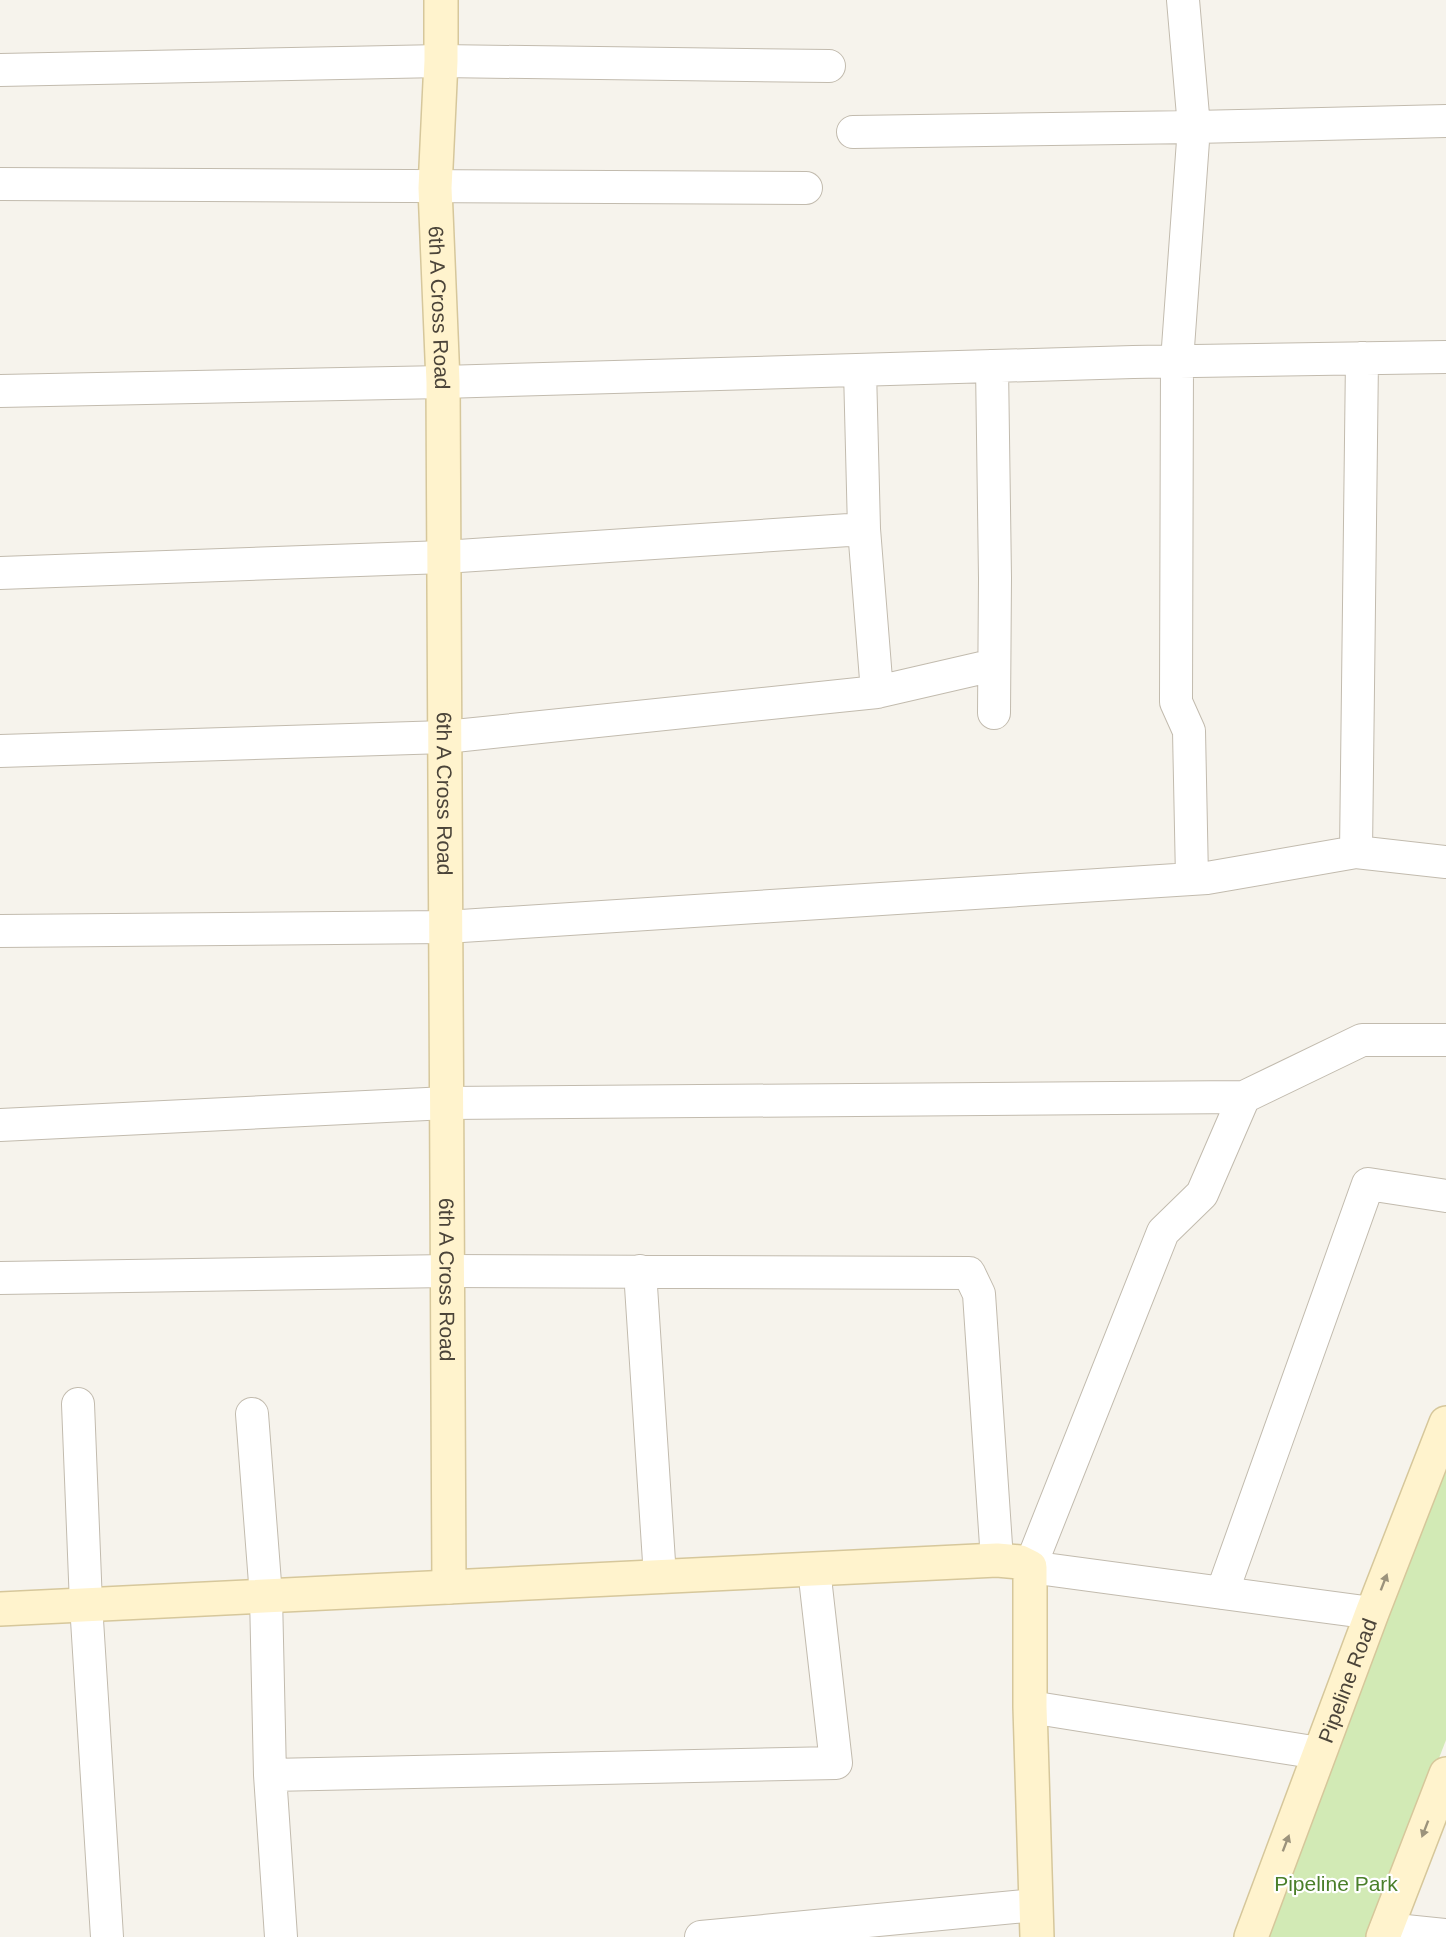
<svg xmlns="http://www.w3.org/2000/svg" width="1446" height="1937" viewBox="0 0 1446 1937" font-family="Helvetica,sans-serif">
  <rect width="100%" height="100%" fill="#f6f3ec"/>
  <path fill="#d2eab5" d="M1446,1457v283l-76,197h-110z"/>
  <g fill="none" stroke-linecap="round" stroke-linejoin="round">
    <g stroke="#c2bbae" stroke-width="34">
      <path id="street" d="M1183,0l11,127 -17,234 -1,341 13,29 3,147
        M0,70l441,-9 388,5
        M853,132l341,-5 252,-6
        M0,184l806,4
        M992,366l3,212 -1,135
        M860,370l4,159 13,163
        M0,391l443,-9 690,-20 313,-5
        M0,573l444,-16 420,-28
        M0,751l445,-14 432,-45 117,-27
        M1356,852l6,-494
        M0,931l446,-4 761,-49 149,-26 90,10
        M1244,1097l-42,97 -39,38 -133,335 342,46
        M0,1125l447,-22 797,-6 118,-57h84
        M640,1271l20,306
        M0,1278l448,-7 521,2 10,21 18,266
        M78,1404l8,200 21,333
        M252,1414l14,182 4,179 11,162
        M1222,1593l146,-409 78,12
        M1030,1707l289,46
        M270,1775l566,-12 -22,-194
        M1386,1929l60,6
        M701,1937l334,-32"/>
    </g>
    <g stroke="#d6c79b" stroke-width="36">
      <g id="secondary">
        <path id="s1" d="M441,0v61l-6,127 8,194 6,1205"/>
        <path d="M0,1609l997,-49 23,2 10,5v140l7,230"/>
        <path id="s2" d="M1251,1937l121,-324 74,-190"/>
        <path d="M1383,1937l63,-163"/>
      </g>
    </g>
    <use href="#street" stroke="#fff" stroke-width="32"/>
    <use href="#secondary" stroke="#fff3cd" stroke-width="33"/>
  </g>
  <defs><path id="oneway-solid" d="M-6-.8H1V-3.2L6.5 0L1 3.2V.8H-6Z" transform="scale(1.5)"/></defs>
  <g fill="#9c937c">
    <use href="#oneway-solid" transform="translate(1384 1582) rotate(-69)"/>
    <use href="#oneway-solid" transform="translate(1425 1829) rotate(111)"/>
    <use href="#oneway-solid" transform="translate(1286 1843) rotate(-69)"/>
  </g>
  <g text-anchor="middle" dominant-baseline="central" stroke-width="4.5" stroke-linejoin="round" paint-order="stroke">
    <g font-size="21" fill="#4b4439" stroke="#fff">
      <text stroke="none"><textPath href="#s1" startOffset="308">6th A Cross Road</textPath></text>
      <text stroke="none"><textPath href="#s1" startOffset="794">6th A Cross Road</textPath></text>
      <text stroke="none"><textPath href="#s1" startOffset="1280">6th A Cross Road</textPath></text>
      <text stroke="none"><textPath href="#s2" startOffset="274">Pipeline Road</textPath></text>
    </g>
    <g font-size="21" fill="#4a7f2a" stroke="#fff">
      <text x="1336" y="1883">Pipeline Park</text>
    </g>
  </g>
</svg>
